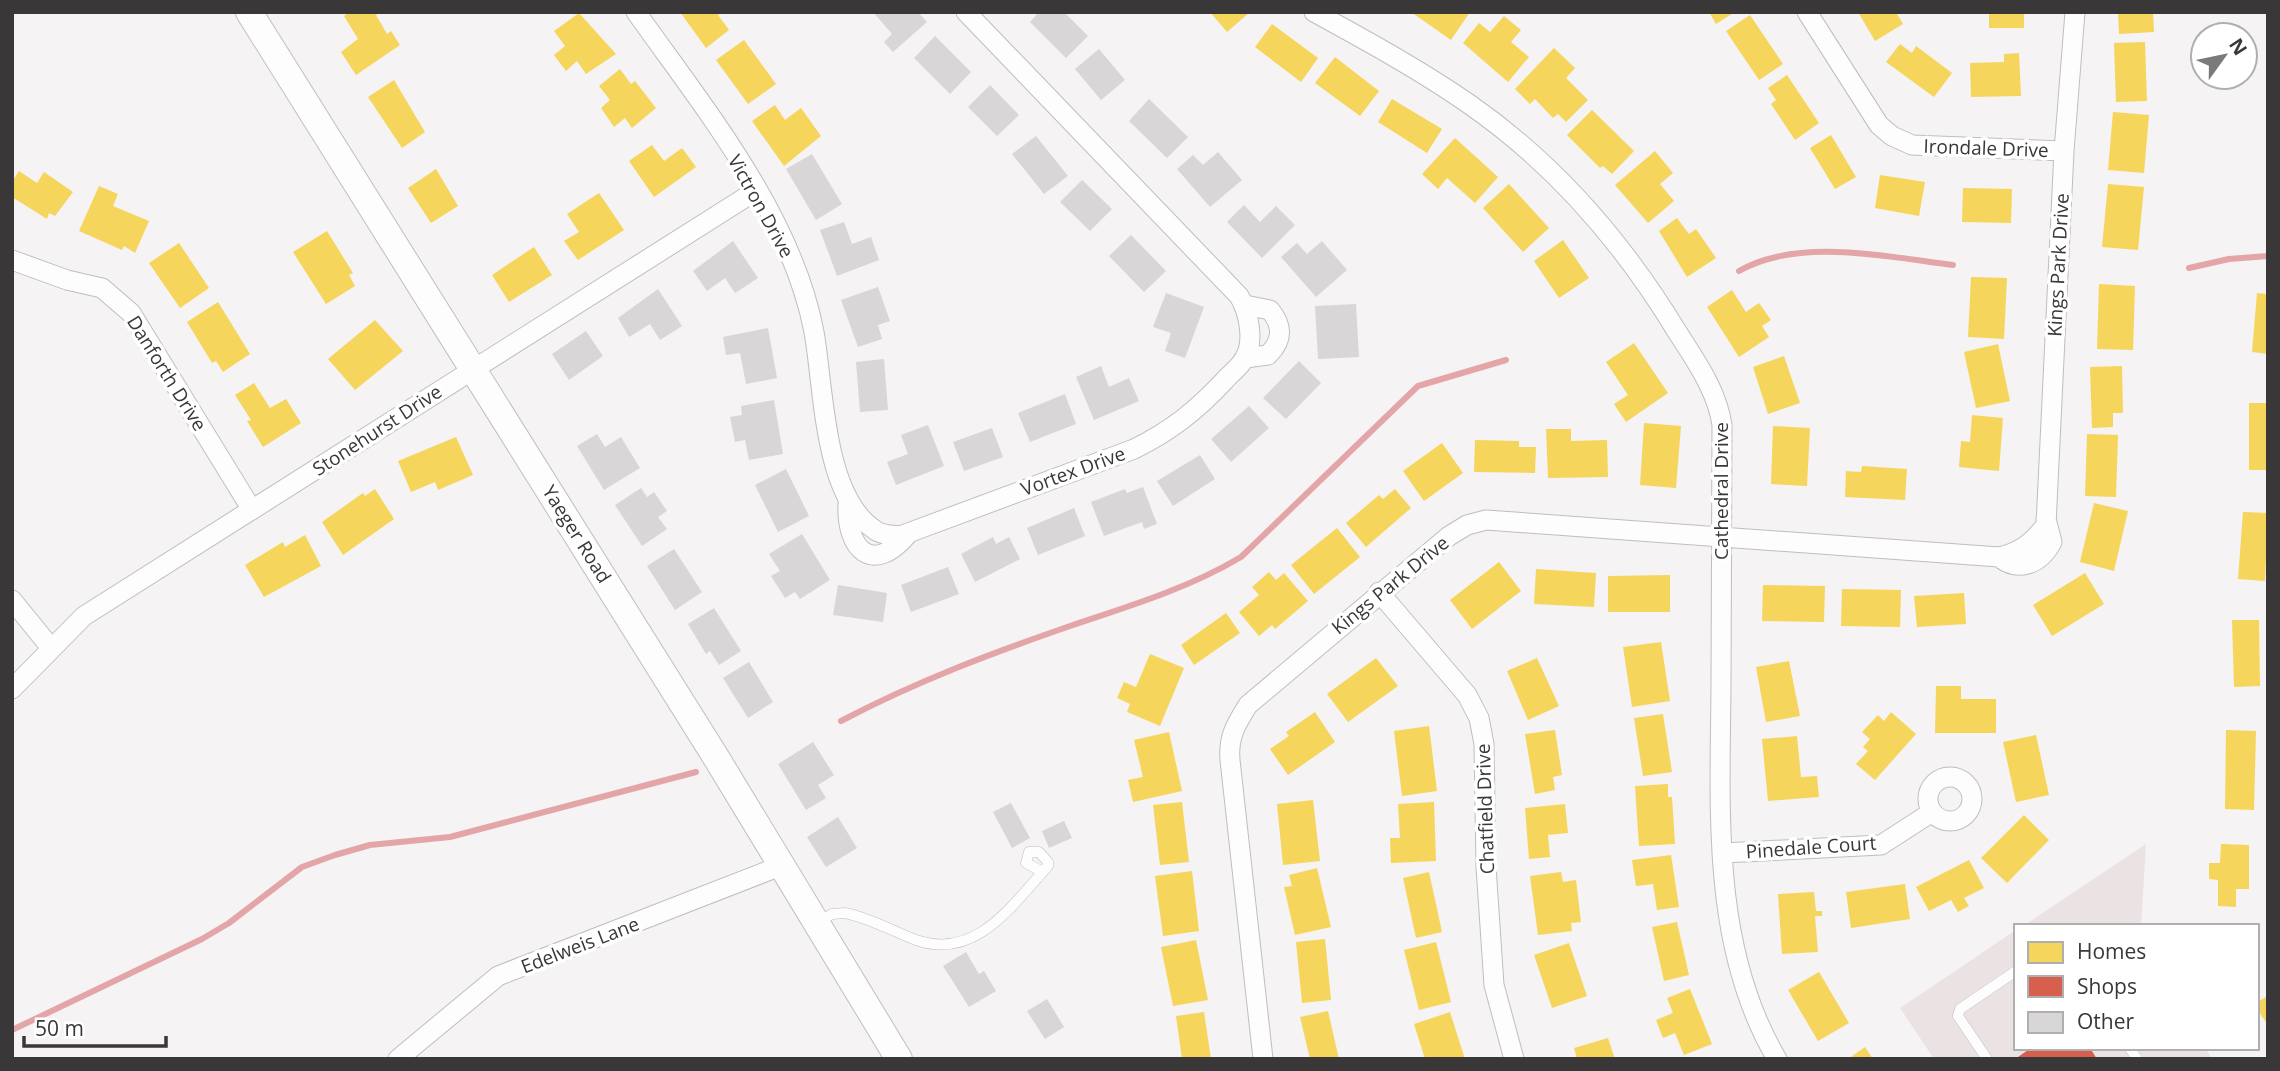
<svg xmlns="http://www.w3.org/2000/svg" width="2280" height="1071" viewBox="0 0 2280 1071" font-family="'Open Sans',sans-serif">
  <rect width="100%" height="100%" fill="#f5f3f3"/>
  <path fill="#ebe3e3" d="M2146,844l-5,82h-118z
    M2016,930v118h189l7,11h-278l-34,-51z"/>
  <path fill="#f6d55c" d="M349,12h31l-4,3 11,19 4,-3 9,14 -44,30 -15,-23 17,-13 -14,-23z
    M680,12h42l-4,3 11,15 -23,18z
    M1210,12h40l-23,20z
    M1411,12h59l-19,28z
    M1709,12h26l-19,12z
    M1858,12h38l7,12 -28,17z
    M1989,12h35v16h-35z
    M2118,12h35l1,20 -35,2z
    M579,13l37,41 -30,20 -9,-13 -11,10 -12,-16 11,-9 -11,-15z
    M1750,15l33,49 -24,16 -33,-49z
    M1504,16l17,14 -10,12 18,15 -21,25 -45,-39 16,-20 11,9z
    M1272,24l46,34 -17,24 -46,-35z
    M744,40l32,44 -28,20 -32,-44z
    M2145,42l2,59 -31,1 -2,-59z
    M1900,44l12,9 4,-7 36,27 -18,24 -48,-35z
    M1554,48l21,20 -9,10 22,22 -22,22 -8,-8 -5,4 -18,-19 -5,5 -15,-15z
    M2019,53l2,43 -50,1 -1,-34 34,-1v-8z
    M1335,57l44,34 -19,25 -45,-33z
    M620,69l11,15 4,-3 21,27 -24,20 -7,-10 -11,9 -13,-19 9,-8 -11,-14z
    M1787,75l32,48 -24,17 -24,-36 5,-4 -8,-12z
    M394,80l31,52 -23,16 -34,-51z
    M1392,99l50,30 -15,24 -49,-31z
    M775,105l10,15 16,-12 20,28 -37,30 -32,-45z
    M1592,110l42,41 -22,23 -9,-8 -3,2 -33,-33z
    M2113,112l36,3 -5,58 -36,-3z
    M1831,135l25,42 -21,12 -25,-41z
    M1455,138l43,39 -23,26 -28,-25 -9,11 -16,-15z
    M652,145l12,16 18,-13 14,19 -42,30 -25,-36z
    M1655,151l18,22 -13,11 14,17 -26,22 -33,-38z
    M436,169l22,37 -27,17 -23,-35z
    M19,171l18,12 7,-11 29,20 -18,24 -6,-3 -2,6 -35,-22v-15z
    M1880,175l45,7 -6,34 -44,-8z
    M1509,184l40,44 -26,24 -40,-44z
    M2108,184l36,3 -6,63 -36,-3z
    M99,186l19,8 -5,12 36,15 -14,32 -11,-7 -2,4 -43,-19z
    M1963,188l49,1 -1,34 -49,-1z
    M599,193l25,37 -46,30 -14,-19 15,-9 -12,-18z
    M1677,218l12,16 7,-5 20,29 -29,19 -28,-46z
    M327,231l26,42 -4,2 6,11 -29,18 -33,-52z
    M1563,240l26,38 -30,20 -25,-37z
    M179,243l30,45 -29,20 -31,-45z
    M534,247l18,28 -43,27 -17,-27z
    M1971,277l36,1 -3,61 -36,-2z
    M2099,284l36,2 -2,64 -36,-1z
    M1732,290l14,22 13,-9 12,17 -9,6 7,11 -30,20 -32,-50z
    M2257,293l11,1v60l-16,-2z
    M218,302l32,52 -27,18 -7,-11 -4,2 -25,-41z
    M375,320l28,31 -48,39 -27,-31z
    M1634,343l34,50 -42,29 -12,-18 14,-9 -22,-33z
    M1998,344l12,57 -34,7 -12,-56z
    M1784,356l16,47 -32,11 -15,-47z
    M2122,366l1,47h-10v14l-21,1 -2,-61z
    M254,383l16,25 16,-9 15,24 -38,24 -16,-26 4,-1 -16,-25z
    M2249,403h19v67h-19z
    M1972,415l31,3 -4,53 -40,-4 2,-26 9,1z
    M1644,423l37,3 -5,62 -36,-3z
    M1773,426l37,2 -3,58 -36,-2z
    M1546,429h25v12l36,-1 1,37 -60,1z
    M2087,434l31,1 -2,62 -31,-1z
    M456,437l17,38 -35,15 -3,-8 -24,10 -13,-31z
    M1475,440l44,1v6h17l-1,26 -61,-1z
    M1442,443l21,30 -39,28 -21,-30z
    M1862,466l45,3 -2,31 -60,-3 1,-26 15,1z
    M375,489l19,30 -51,36 -21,-33 41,-29 2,3z
    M1395,489l16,19 -45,39 -20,-24 33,-28 4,4z
    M2094,503l34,8 -14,60 -34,-9z
    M2243,512l25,1 -3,68 -27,-2z
    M1337,528l23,29 -46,37 -23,-29z
    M305,535l16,31 -57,31 -19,-32 38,-23 2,5z
    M1499,562l22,29 -49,38 -22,-29z
    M1536,569l60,4 -2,34 -60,-3z
    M1269,572l7,8 8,-7 24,28 -33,28 -3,-4 -13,11 -20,-24 20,-17 -7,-8z
    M2085,573l19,31 -52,32 -19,-31z
    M1670,575v37h-62v-36z
    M1763,585l62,1 -1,36 -62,-1z
    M1842,589l59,1 -1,37 -59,-1z
    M1964,593l2,31 -49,3 -3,-31z
    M1226,613l14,20 -46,32 -13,-20z
    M2232,620h27l1,66 -26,1z
    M1661,642l9,59 -38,6 -9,-60z
    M1150,654l34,14 -24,58 -33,-14 3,-8 -13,-6 7,-16 12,5z
    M1376,658l22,28 -50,36 -21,-28z
    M1537,658l22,48 -31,14 -21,-49z
    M1789,661l11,55 -34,6 -10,-55z
    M1936,686h25v13h35v34h-61z
    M1315,712l20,30 -47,33 -18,-26 19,-13 -3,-4z
    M1891,712l25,22 -41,46 -19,-16 12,-13 -5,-4 7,-8 -8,-7 16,-17 6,6z
    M1663,714l9,58 -29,4 -9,-58z
    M1429,726l8,65 -35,5 -8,-65z
    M1555,730l7,45 -9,2 2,13 -20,4 -10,-60z
    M2226,730l30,1 -2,79 -29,-1z
    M1169,732l13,59 -49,11 -5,-22 15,-3 -9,-37z
    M2036,735l13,60 -33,7 -13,-60z
    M1797,736l4,41 16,-1 2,21 -51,4 -6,-62z
    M1668,784v13h4l3,47 -36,2 -4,-60z
    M1313,800l7,61 -37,4 -6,-61z
    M1182,802l7,60 -29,3 -7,-60z
    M1434,802l2,59 -45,2 -1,-25h10l-2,-34z
    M1565,804l3,29 -20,2 2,22 -21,2 -4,-51z
    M2024,815l25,25 -42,43 -26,-25z
    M2221,844l28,1v44h-13v18l-18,-1v-26l-9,-1v-16h11z
    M1671,855l8,52 -22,3 -4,-26 -17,2 -4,-26z
    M1969,860l15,28 -20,10 5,8 -11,6 -7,-12 -22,11 -13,-24z
    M1317,868l14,59 -36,8 -11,-48 8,-1 -3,-11z
    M1192,871l7,60 -36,5 -8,-60z
    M1429,872l13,60 -26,6 -13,-60z
    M1561,872l2,10 13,-2 5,42 -10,1 1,8 -34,4 -8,-59z
    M1905,884l5,35 -59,9 -5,-36z
    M1814,892l2,19h6v5h-7l3,36 -36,2 -4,-60z
    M1677,922l12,53 -25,6 -12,-54z
    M1325,939l6,61 -29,3 -6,-61z
    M1196,940l12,60 -35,6 -12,-59z
    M1436,942l15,60 -32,8 -15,-60z
    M1569,943l18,53 -35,12 -18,-53z
    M1819,972l30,51 -31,18 -30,-51z
    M1690,989l22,55 -28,11 -9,-22 -12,5 -7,-18 17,-7 -6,-15z
    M2268,996v29l-11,-16v-7z
    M1328,1011l11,48h-29l-10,-42z
    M1204,1012l7,47h-29l-6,-43z
    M1450,1012l15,47h-40l-11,-35z
    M1608,1038l7,21h-38l-3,-11z
    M1865,1047l8,12h-25z"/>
  <path fill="#d6604d" d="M2031,1048h59l7,11h-82z"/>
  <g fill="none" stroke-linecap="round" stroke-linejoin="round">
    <path stroke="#e3a5a7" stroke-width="6" d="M2189,268l40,-9 39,-3
      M1739,271c59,-34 148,-14 214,-6
      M841,721c76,-40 151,-68 232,-96 57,-19 116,-37 168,-68l177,-171 88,-26
      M12,1030l190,-91 27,-16 73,-56 33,-12 35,-10 80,-8 246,-65"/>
  </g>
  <path fill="#d8d6d6" d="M873,12h45l9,10 -34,30 -9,-10 8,-8z
    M1039,12h25l24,24 -22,22 -36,-36z
    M935,36l36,36 -21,22 -36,-36z
    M1099,49l26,31 -24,20 -26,-31z
    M990,85l29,30 -22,21 -29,-29z
    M1149,99l39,38 -21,21 -38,-37z
    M1036,136l32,40 -24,18 -32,-40z
    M1218,152l24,28 -32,27 -33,-38 16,-14 10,10z
    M812,154l30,50 -26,16 -30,-51z
    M1082,180l30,29 -22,22 -30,-29z
    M1244,205l16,17 16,-16 19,19 -33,33 -35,-36z
    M844,222l8,22 19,-7 8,23 -42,16 -17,-46z
    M1131,235l35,36 -22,21 -35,-36z
    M733,241l25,37 -23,15 -10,-15 -18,13 -14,-20z
    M1322,241l25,29 -31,27 -35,-40 16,-14 10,11z
    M878,287l12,34 -12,4 4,14 -24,8 -17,-47z
    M658,289l24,37 -22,14 -10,-16 -21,13 -11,-19z
    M1166,293l38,14 -19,51 -20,-7 6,-18 -18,-6z
    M1356,304l3,53 -41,2 -3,-53z
    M768,328l9,50 -31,6 -6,-31 -14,2 -3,-18z
    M586,331l17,25 -34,24 -17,-26z
    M884,359l4,51 -28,2 -4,-50z
    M1299,361l22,22 -35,36 -23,-21z
    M1101,366l8,21 20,-9 10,23 -45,19 -18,-43z
    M1065,394l11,30 -46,18 -12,-29z
    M774,400l9,54 -34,6 -4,-20 -10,2 -5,-25 12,-2 -1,-9z
    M1249,406l20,22 -38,34 -20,-23z
    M928,425l16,41 -48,19 -9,-23 21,-8 -7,-19z
    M992,428l11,29 -39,14 -11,-29z
    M597,434l8,13 16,-10 19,31 -36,22 -27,-44z
    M1200,455l15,24 -42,27 -16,-25z
    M786,469l23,47 -31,16 -23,-47z
    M1143,487l14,37 -13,5 -2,-7 -38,14 -13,-34 34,-13 2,4z
    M641,488l6,9 7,-5 13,19 -9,6 9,12 -25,17 -27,-41z
    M1074,508l11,28 -47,19 -11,-27z
    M802,534l28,46 -30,19 -5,-7 -10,6 -14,-22 9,-5 -11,-17z
    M993,537l3,7 13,-7 11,22 -45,23 -14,-28z
    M674,549l28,43 -27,18 -28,-44z
    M948,567l11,27 -48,18 -10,-27z
    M838,585l49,8 -4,29 -50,-7z
    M714,608l27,43 -22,14 -9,-14 -4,3 -18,-30z
    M749,662l24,40 -25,16 -25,-40z
    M813,742l21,33 -16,10 8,13 -20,12 -28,-46z
    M1011,803l19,35 -18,10 -19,-36z
    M838,817l19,31 -31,19 -19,-30z
    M1064,821l8,17 -23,10 -7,-17z
    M966,952l13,22 5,-3 12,20 -27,16 -26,-41z
    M1047,999l17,28 -19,12 -18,-28z"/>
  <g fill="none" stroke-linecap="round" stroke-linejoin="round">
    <g stroke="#bfbebe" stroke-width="11">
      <path id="lane" d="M817,923l15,-9 13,-1c25,5 47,18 71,27 60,21 96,-35 132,-74v-4l-9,-10h-10l-3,11 17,9
        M2130,1048l7,11
        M1987,1059l-29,-43 2,-7 56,-38"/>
    </g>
    <g stroke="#bfbebe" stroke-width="21">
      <path id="street" d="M636,12c68,96 156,203 178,320 10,55 9,165 61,198 6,5 18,5 25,6l234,-87c37,-18 63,-39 91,-69 6,-7 15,-13 19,-21 11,-16 5,-47 -5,-63l-273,-284
        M1314,12c53,29 106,58 155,92 85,59 154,139 207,226 19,30 41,60 46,95 -1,87 -1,174 -1,261 -1,125 -10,262 56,373
        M1807,12l72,113 13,11 20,9 152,6
        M12,260l55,20 35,8 29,25 121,197
        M1245,305l25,5c13,16 13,30 -2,45l-23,3
        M848,504c-2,46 25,72 60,30
        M2000,558c20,15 41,5 52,-16l-6,-23
        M1379,592l88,103 12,23 5,26 2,123 8,118 20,74
        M12,600l39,48
        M12,689l72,-73 673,-426
        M1928 799a22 22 0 1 1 44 0a22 22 0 1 1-44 0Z
        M1723,853l158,-8 51,-33
        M398,1059l100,-83 285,-111
        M1263,1059l-33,-299c-2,-23 6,-36 18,-55l201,-169 18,-11 19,-5 513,37c22,-5 34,-15 47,-32l18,-374 11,-139"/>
    </g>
    <g stroke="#bfbebe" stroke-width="28">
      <path id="secondary" d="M249,12l468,747 182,300"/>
    </g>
    <use href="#lane" stroke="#fefdfd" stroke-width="10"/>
    <use href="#street" stroke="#fefdfd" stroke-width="19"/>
    <use href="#secondary" stroke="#fefdfd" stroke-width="26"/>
  </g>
  <g text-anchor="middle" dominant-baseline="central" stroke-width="7" stroke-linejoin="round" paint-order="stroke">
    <g font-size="19" fill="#393737" stroke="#fff">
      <text transform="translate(1986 148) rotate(2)">Irondale Drive</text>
      <text transform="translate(761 206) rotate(61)">Victron Drive</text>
      <text transform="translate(2058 265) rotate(-87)">Kings Park Drive</text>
      <text transform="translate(167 373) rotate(58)">Danforth Drive</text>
      <text transform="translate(377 430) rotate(-33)">Stonehurst Drive</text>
      <text transform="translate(1073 471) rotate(-20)">Vortex Drive</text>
      <text transform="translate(1721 491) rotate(-90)">Cathedral Drive</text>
      <text transform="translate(577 534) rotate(58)">Yaeger Road</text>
      <text transform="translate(1390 585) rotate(-39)">Kings Park Drive</text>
      <text transform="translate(1485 809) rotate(-92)">Chatfield Drive</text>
      <text transform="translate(1811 847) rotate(-4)">Pinedale Court</text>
      <text transform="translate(580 945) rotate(-21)">Edelweis Lane</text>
    </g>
  </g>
  <rect width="2280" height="1071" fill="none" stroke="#393737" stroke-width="28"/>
  <rect x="2014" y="924" width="245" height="126" fill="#ffffff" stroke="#b0afaf" stroke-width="2"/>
  <rect x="2028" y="942" width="35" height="21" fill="#f6d55c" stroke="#b0afaf" stroke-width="2"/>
  <text x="2077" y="959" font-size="21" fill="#393737">Homes</text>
  <rect x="2028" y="976" width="35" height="21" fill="#d6604d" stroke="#b0afaf" stroke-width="2"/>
  <text x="2077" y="994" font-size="21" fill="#393737">Shops</text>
  <rect x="2028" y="1012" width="35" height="21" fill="#d8d6d6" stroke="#b0afaf" stroke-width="2"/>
  <text x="2077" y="1029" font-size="21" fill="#393737">Other</text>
  <g transform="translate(2224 56) rotate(57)"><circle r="33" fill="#ffffff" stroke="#b0afaf" stroke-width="2"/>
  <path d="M0-5L12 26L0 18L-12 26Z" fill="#7b7979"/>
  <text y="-10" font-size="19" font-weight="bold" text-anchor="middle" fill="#393737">N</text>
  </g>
  <path d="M24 1036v10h142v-10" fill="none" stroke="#393737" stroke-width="3.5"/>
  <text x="35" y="1036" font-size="21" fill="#393737" stroke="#ffffff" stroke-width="5" paint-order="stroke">50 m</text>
</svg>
